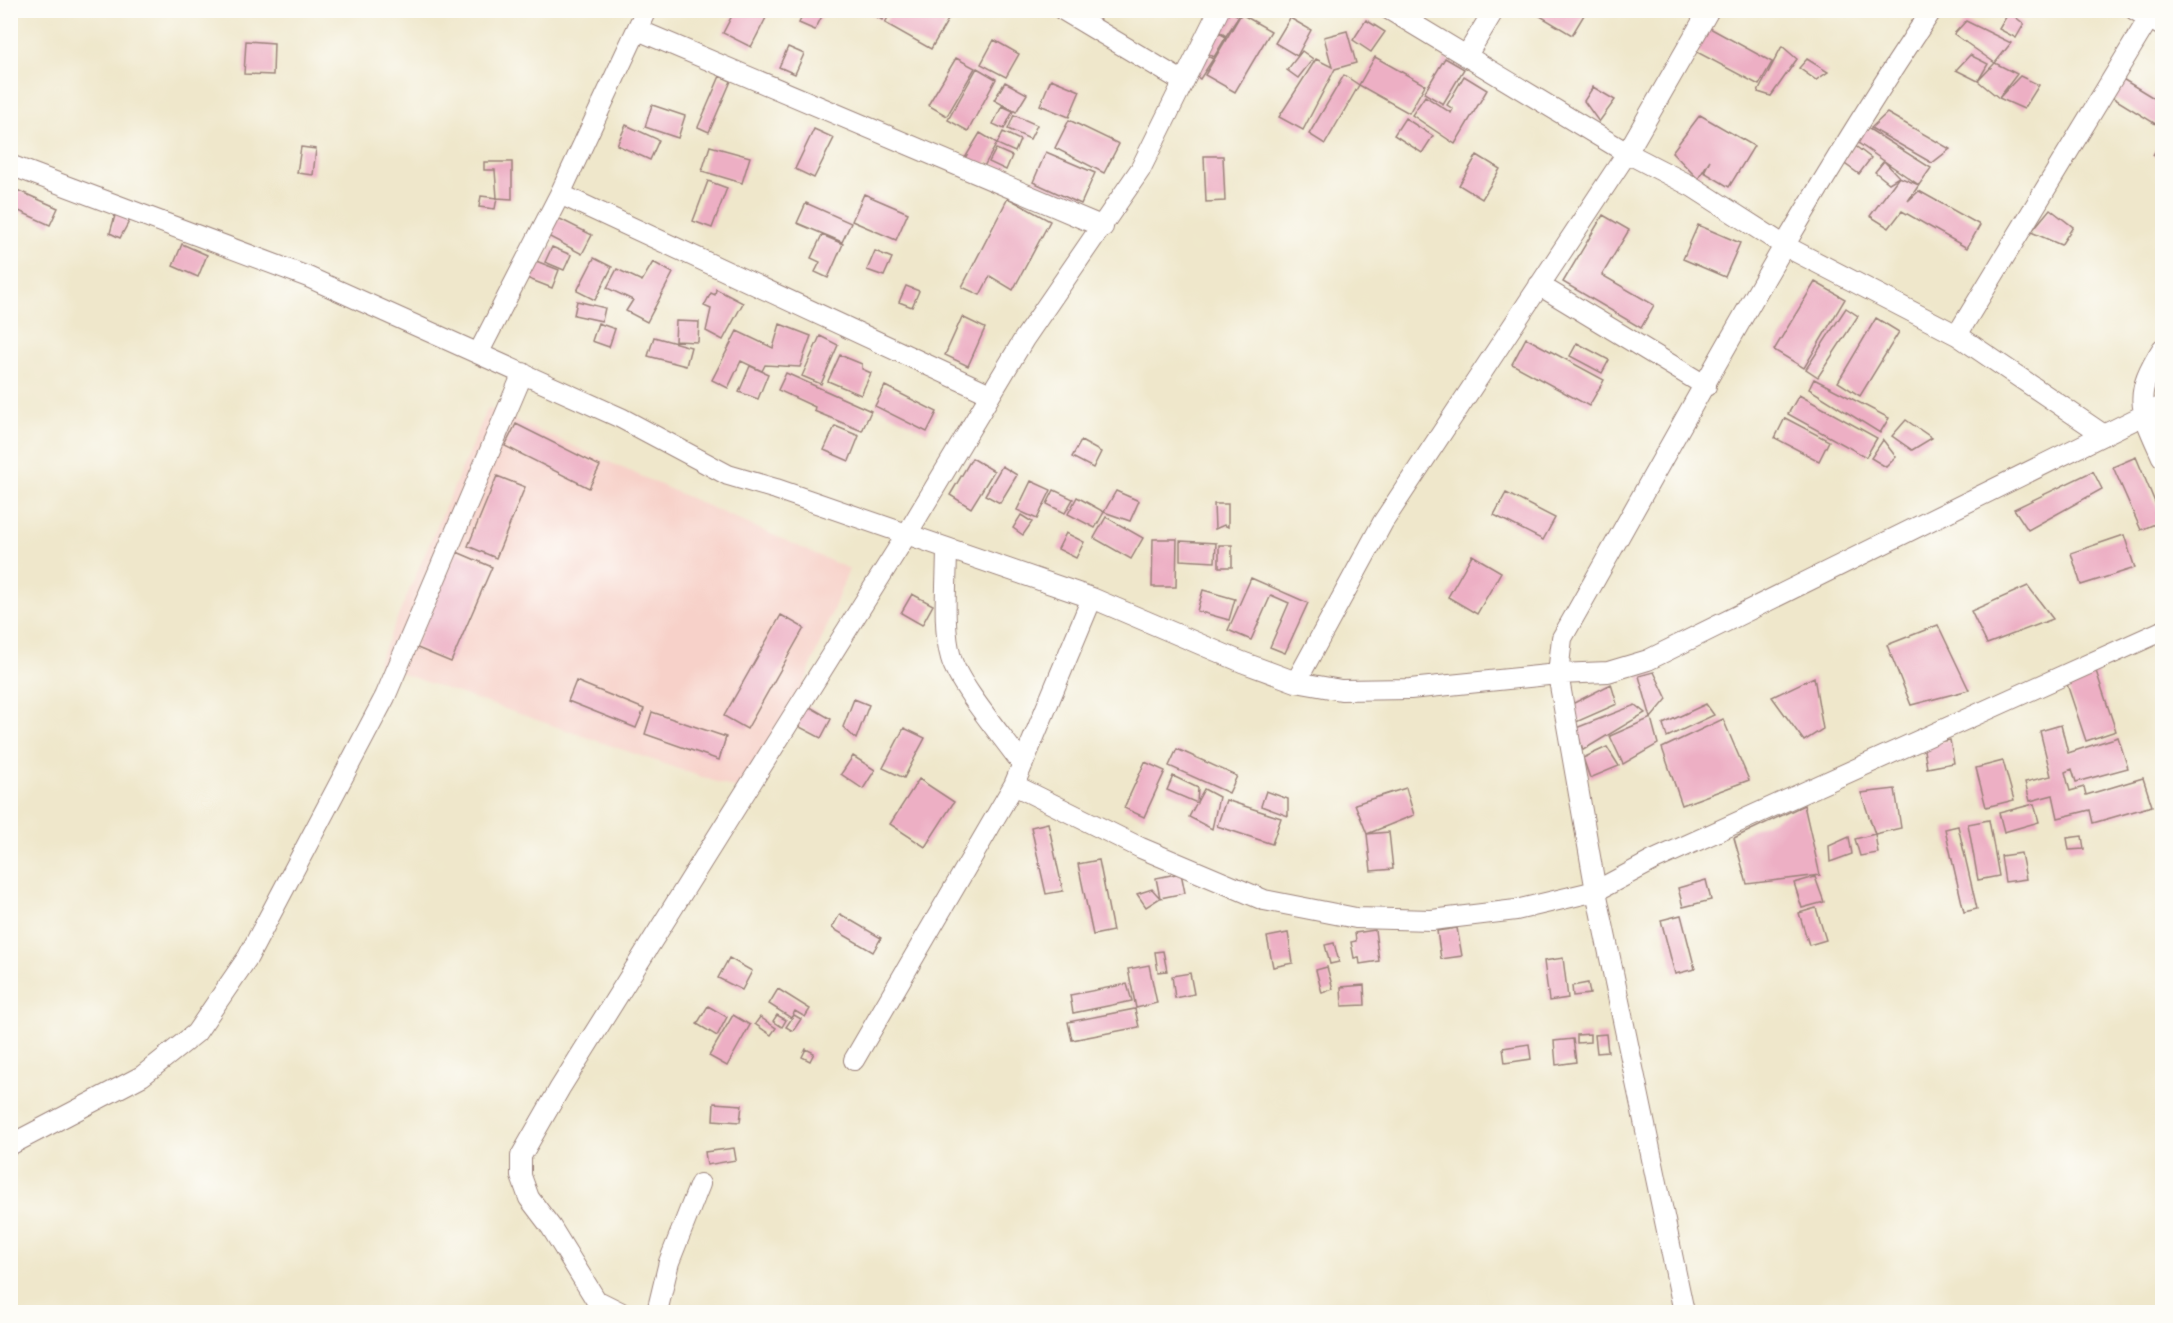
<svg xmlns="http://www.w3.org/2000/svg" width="2173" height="1323" viewBox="0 0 2173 1323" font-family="'Comic Neue',sans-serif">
  <rect width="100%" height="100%" fill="#fdfcf7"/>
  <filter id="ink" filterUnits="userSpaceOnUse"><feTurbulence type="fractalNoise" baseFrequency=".0167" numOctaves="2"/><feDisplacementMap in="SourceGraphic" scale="12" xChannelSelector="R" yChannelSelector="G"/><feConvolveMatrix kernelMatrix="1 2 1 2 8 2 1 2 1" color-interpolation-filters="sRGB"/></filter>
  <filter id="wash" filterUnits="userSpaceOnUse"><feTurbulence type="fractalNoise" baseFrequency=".008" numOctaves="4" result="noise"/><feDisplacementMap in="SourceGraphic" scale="24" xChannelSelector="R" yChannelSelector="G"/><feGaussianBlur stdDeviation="1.35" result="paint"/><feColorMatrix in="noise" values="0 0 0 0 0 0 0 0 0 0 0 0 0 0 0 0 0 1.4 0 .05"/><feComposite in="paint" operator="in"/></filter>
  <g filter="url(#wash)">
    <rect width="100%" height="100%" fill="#efe7cb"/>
    <path fill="#f7d1c9" d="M488,408l361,161 -89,228 -383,-132z"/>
    <g id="blocks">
      <path fill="#edafc4" d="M735,10h35l-19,37 -28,-14z
        M805,10h20l-10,20 -16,-7z
        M864,10h23l-5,10z
        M892,10h44l13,8 -18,31 -46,-26z
        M1227,10l12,6 -13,20 -11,-7z
        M1449,10h16l-4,7z
        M1530,10h47l7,5 -12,20z
        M2009,12l15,12 -8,14 -17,-9z
        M1241,14l30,17 -36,61 -30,-17z
        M1290,18l21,12 -14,26 -22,-13z
        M1366,20l19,12 -14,20 -18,-12z
        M1966,21l45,22 -16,20 -41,-29z
        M1708,27l64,35 -13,23 -64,-34z
        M1214,30l12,7 -12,20 -12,-7z
        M1347,31l9,32 -21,6 -32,61 -24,-13 37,-58 16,8 -8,-30z
        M994,40l25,14 -13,23 -25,-13z
        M246,41l28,2 -1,32 -29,-1z
        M1782,46l15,13 -26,37 -13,-4z
        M788,47l16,7 -9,20 -16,-7z
        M1302,51l11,8 -15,19 -11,-8z
        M1201,52l12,7 -13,20 -12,-7z
        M1970,55l18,9 -10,17 -22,-11z
        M1375,57l50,28 -16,28 -50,-28z
        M956,58l19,10 -28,48 -19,-11z
        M1445,58l19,11 -21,35 -19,-11z
        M1807,59l21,13 -12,8 -17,-12z
        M1995,63l22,11 -18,24 -21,-17z
        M977,68l19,11 -28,52 -20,-11z
        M1344,75l15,10 -34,59 -16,-10z
        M720,76l11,5 -22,51 -11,-5z
        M1464,76l23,14 -32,54 -43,-29 13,-19 26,17 2,-4 -6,-4z
        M2020,76l19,9 -15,24 -25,-11z
        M2121,78l41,25v25l-52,-32z
        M1051,79l29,12 -11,26 -29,-12z
        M1005,82l22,12 -11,18 -22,-12z
        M1593,87l22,13 -16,22 -15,-21z
        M652,105l33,11 -7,22 -33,-11z
        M1002,106l11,5 -9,18 -11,-5z
        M1887,113l63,36 -18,14 -61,-35z
        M1014,115l23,10 -7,14 -22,-10z
        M1700,115l54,31 -25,41 -25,-15 6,-12 -12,19 -26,-27z
        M1405,118l28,18 -11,17 -28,-18z
        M1069,120l50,24 -15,29 -49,-25z
        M1861,124l70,44 -12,17 -68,-47z
        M626,125l33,15 -9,20 -33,-15z
        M814,129l20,9 -20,40 -19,-9z
        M1003,132l17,8 -5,12 -18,-8z
        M980,133l17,10 -14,25 -18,-10z
        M2162,139v22l-9,-6z
        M1854,145l17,13 -12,16 -17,-12z
        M710,146l40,11 -8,26 -40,-12z
        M301,147l15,2 -3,26 -16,-2z
        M996,149l16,7 -6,14 -17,-8z
        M1046,152l49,21 -14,31 -48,-22z
        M1477,155l23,14 -18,30 -23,-14z
        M1204,156h19l2,45 -19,1z
        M1884,161l15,16 -10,6 -14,-11z
        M484,162h28v37l-15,-1 -2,-28h-11z
        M1899,177l20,8 -11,16 11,-10 61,34 -13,23 -65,-37 -13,17 -19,-12z
        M708,181l19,7 -15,40 -19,-7z
        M10,187l48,21 -8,17 -40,-18z
        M864,194l44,19 -12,27 -44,-19z
        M481,196l16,2 -2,11 -16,-2z
        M1008,198l42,23 -37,69 -23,-14 -10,19 -18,-8z
        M806,203l45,20 -9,19 -45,-19z
        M2050,209l23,18 -12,18 -30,-13z
        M116,212l16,4 -12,22 -10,-5z
        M1603,215l26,15 -27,45 52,30 -13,23 -78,-46z
        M556,217l36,18 -10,19 -36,-19z
        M1698,225l42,18 -15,34 -42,-18z
        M822,235l21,9 -15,34 -13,-6 5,-10 -9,-4z
        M182,244l25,11 -9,22 -25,-11z
        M10,245h3l3,17 -6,1z
        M552,247l19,8 -7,15 -19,-8z
        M875,251l17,7 -8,18 -17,-6z
        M594,258l18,9 -17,33 -18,-9z
        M531,259l28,11 -7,18 -28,-11z
        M653,262l20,11 -26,49 -21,-11 7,-11 -26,-12 10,-19 25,12z
        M1815,282l30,17 -41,69 -30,-18z
        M906,286l13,5 -7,16 -13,-5z
        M716,289l27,14 -20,37 -17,-9 5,-22 -7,-3 7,-13 4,2z
        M577,301l28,7 -3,13 -28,-6z
        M1846,308l12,8 -40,61 -12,-8z
        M962,317l23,11 -17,38 -23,-11z
        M1876,318l23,14 -39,64 -22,-14z
        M676,321l23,1 -1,20 -23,-1z
        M598,323l17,6 -6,18 -17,-6z
        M780,324l31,12 -11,31 -35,-2 -3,6 -21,-10 -13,27 -16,-8 25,-49 36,17z
        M820,336l18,9 -17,39 -19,-8z
        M654,337l37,10 -5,19 -38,-10z
        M1526,338l78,42 -15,26 -77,-42z
        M1577,343l32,17 -7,13 -32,-17z
        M840,355l22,9v5l9,4 -10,22 -33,-14z
        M750,366l18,8 -10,25 -19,-7z
        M786,373l85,38 -9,20 -48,-20 1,-4 -37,-17z
        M1814,379l75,39 -9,15 -71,-44z
        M885,386l52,26 -10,20 -52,-26z
        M1799,395l78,43 -11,19 -78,-43z
        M1785,418l44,23 -10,20 -44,-23z
        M1906,420l26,18 -20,12 -20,-14z
        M516,424l84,42 -11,22 -84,-42z
        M835,426l24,10 -10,25 -25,-11z
        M1883,440l13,17 -10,10 -15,-9z
        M1081,441l20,11 -8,16 -21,-11z
        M2136,457l26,62v2l-21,9 -28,-63z
        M972,458l22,13 -23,37 -21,-13z
        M1002,466l15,9 -17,28 -15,-8z
        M2093,471l9,18 -74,41 -14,-21z
        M497,476l28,11 -29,71 -28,-12z
        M1031,481l20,9 -14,29 -20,-9z
        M1054,490l19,9 -8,14 -18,-9z
        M1116,491l23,10 -9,20 -26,-9z
        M1506,493l49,25 -12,22 -49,-25z
        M1077,497l27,15 -9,16 -27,-14z
        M1214,504h14v23l-4,-2 -9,4z
        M1021,515l11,7 -9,13 -10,-7z
        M1106,517l37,21 -12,21 -37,-21z
        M1066,533l18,9 -8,16 -18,-9z
        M2124,535l11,33 -54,17 -10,-32z
        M1153,539h24l-1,48h-24z
        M1180,541l36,2 -1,19 -35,-2z
        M1219,545h13v22h-13z
        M457,552l35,15 -41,95 -36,-15z
        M1472,555l29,17 -24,42 -29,-17z
        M1251,578l57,25 -23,50 -15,-6 19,-44 -18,-8 -20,45 -23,-10z
        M2028,586l25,33 -66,25 -16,-33z
        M1203,590l32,9 -6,21 -32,-9z
        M912,594l21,11 -11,20 -21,-12z
        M781,615l23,13 -57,101 -23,-13z
        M1938,625l31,65 -58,15 -24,-60z
        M2095,668l21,63 -30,10 -21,-63z
        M1654,672l13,27 -16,19 -12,-42z
        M1814,677l9,52 -19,12 -32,-44z
        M576,681l68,28 -8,19 -68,-27z
        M1611,684l6,20 -43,19 -2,-19z
        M854,699l15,6 -13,34 -13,-12z
        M805,704l26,15 -10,19 -27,-14z
        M1706,704l8,11 -47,22 -4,-13z
        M1635,705l10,8 -62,37 -7,-22z
        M652,712l74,25 -7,23 -74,-26z
        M1651,718l7,26 -35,20 -13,-28z
        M1723,719l26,61 -67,25 -20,-57z
        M2061,725l7,28 50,-16 10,31 -52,14 -4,-13 -7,3 5,19 14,-4 2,8 57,-17 9,28 -59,17 -3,-13 -32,8 -5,-23 -23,6 -5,-19 26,-6 -11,-45z
        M904,728l21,10 -21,40 -21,-10z
        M1950,740l4,23 -27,5 -4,-24z
        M1607,747l12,19 -29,12 -7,-20z
        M1177,749l60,27 -8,17 -60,-27z
        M853,756l22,14 -12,19 -22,-15z
        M2003,761l11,39 -28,7 -10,-39z
        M1145,762l20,9 -21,46 -20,-9z
        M1173,776l25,12 -1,15 -30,-13z
        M919,779l35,23 -29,45 -35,-23z
        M1406,788l8,27 -47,19 -12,-30z
        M1204,789l15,8 -7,32 -23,-12z
        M1895,789l6,39 -26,6 -14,-41z
        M1266,791l22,8v17l-27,-10z
        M1226,800l55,18 -9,26 -55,-18z
        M2034,804l5,18 -35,10 -5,-19z
        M1804,805l16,70 -73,9 -13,-46z
        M1989,820l10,56 -21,4 -10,-56z
        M1048,823l15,68 -17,3 -15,-67z
        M1958,826l19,83 -13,3 -19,-83z
        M1389,832l4,37 -22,2 -4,-37z
        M1875,834l3,19 -18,3 -5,-17z
        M2082,836l2,13 -15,1 -2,-12z
        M1849,837l3,17 -22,8 -1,-16z
        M2021,853l5,26 -21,3 -4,-26z
        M1099,860l14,71 -20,4 -15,-71z
        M1181,873l4,20 -25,5 -4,-20z
        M1815,877l9,25 -22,6 -8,-25z
        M1706,880l5,20 -28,7 -5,-19z
        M1152,889l8,9 -14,9 -9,-13z
        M1816,908l10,32 -17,5 -10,-32z
        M840,914l41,24 -8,14 -41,-24z
        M1681,915l14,54 -20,5 -14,-54z
        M1457,928l5,28 -21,3 -4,-28z
        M1375,930l4,31 -19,3 -1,-7 -5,1 -3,-16 5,-1 -1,-8z
        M1288,933l5,30 -20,4 -6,-30z
        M1334,943l5,19 -9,2 -5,-19z
        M1163,951l4,20 -9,1 -3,-20z
        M729,958l23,13 -10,19 -24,-12z
        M1563,958l5,40 -19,3 -5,-40z
        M1149,965l8,38 -21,5 -8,-39z
        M1327,967l6,22 -11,4 -6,-23z
        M1190,973l4,21 -19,4 -3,-22z
        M1588,983l2,11 -17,2 -1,-10z
        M1127,984l5,17 -59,12 -3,-18z
        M1364,985l1,20 -23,1 -1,-19z
        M778,989l32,20 -5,8 -10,-6 -4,7 -22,-14z
        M708,1006l19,11 -10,19 -20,-12z
        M1135,1009l4,18 -67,13 -4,-18z
        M733,1015l17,10 -23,41 -18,-10z
        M777,1015l9,5 -4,7 -9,-6z
        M794,1015l7,4 -8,12 -7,-4z
        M760,1017l16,11 -5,7 -16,-11z
        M1590,1034v8l-13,1v-8z
        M1606,1034l2,18 -11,1 -2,-18z
        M1573,1039l3,23 -20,3 -2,-24z
        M1529,1044l2,15 -26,4 -2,-15z
        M806,1049l8,4 -4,8 -8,-4z
        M714,1103l28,2 -2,17 -27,-2z
        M734,1148l2,12 -29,5 -2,-13z"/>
    </g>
  </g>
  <g filter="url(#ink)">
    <use href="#blocks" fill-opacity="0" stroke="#9c837b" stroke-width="1.5"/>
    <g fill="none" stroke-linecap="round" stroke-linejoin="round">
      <g stroke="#9c837b" stroke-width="22">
        <path id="minor" d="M1063,10l119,71
          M1390,10l237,143 66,34 92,59 172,89 147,100
          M2135,10l27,16
          M638,30l465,197
          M1467,55l27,-45
          M10,165l298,112 313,141 107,57 48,14 316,109 150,64 54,20 45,8 69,-1 148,-15 50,-2 40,-12 514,-254
          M560,194l430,200
          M1539,285l167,101
          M1957,335l197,-325
          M2162,349c-30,48 -22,59 0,108
          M479,352l81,-158 86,-184
          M947,548c0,33 -5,79 4,110 8,28 53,80 71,106
          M1296,682l87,-160 244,-369 82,-143
          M1014,785l127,63 123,52 92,18 76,2 84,-10 80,-19 58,-31 508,-229
          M854,1060l160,-275 78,-187
          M10,1145l132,-69 54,-43 52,-76 137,-260 138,-324
          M620,1312l-24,-12 -45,-73 -22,-29 -8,-22v-20l39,-68 347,-554 117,-195 116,-169 79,-160
          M657,1312l12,-50 31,-78
          M1684,1312l-88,-421 -38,-217 4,-36c120,-211 234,-427 370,-628"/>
      </g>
      <use href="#minor" stroke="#fff" stroke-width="20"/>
    </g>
  </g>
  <rect width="2173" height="1323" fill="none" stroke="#fdfcf7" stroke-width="36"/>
</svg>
